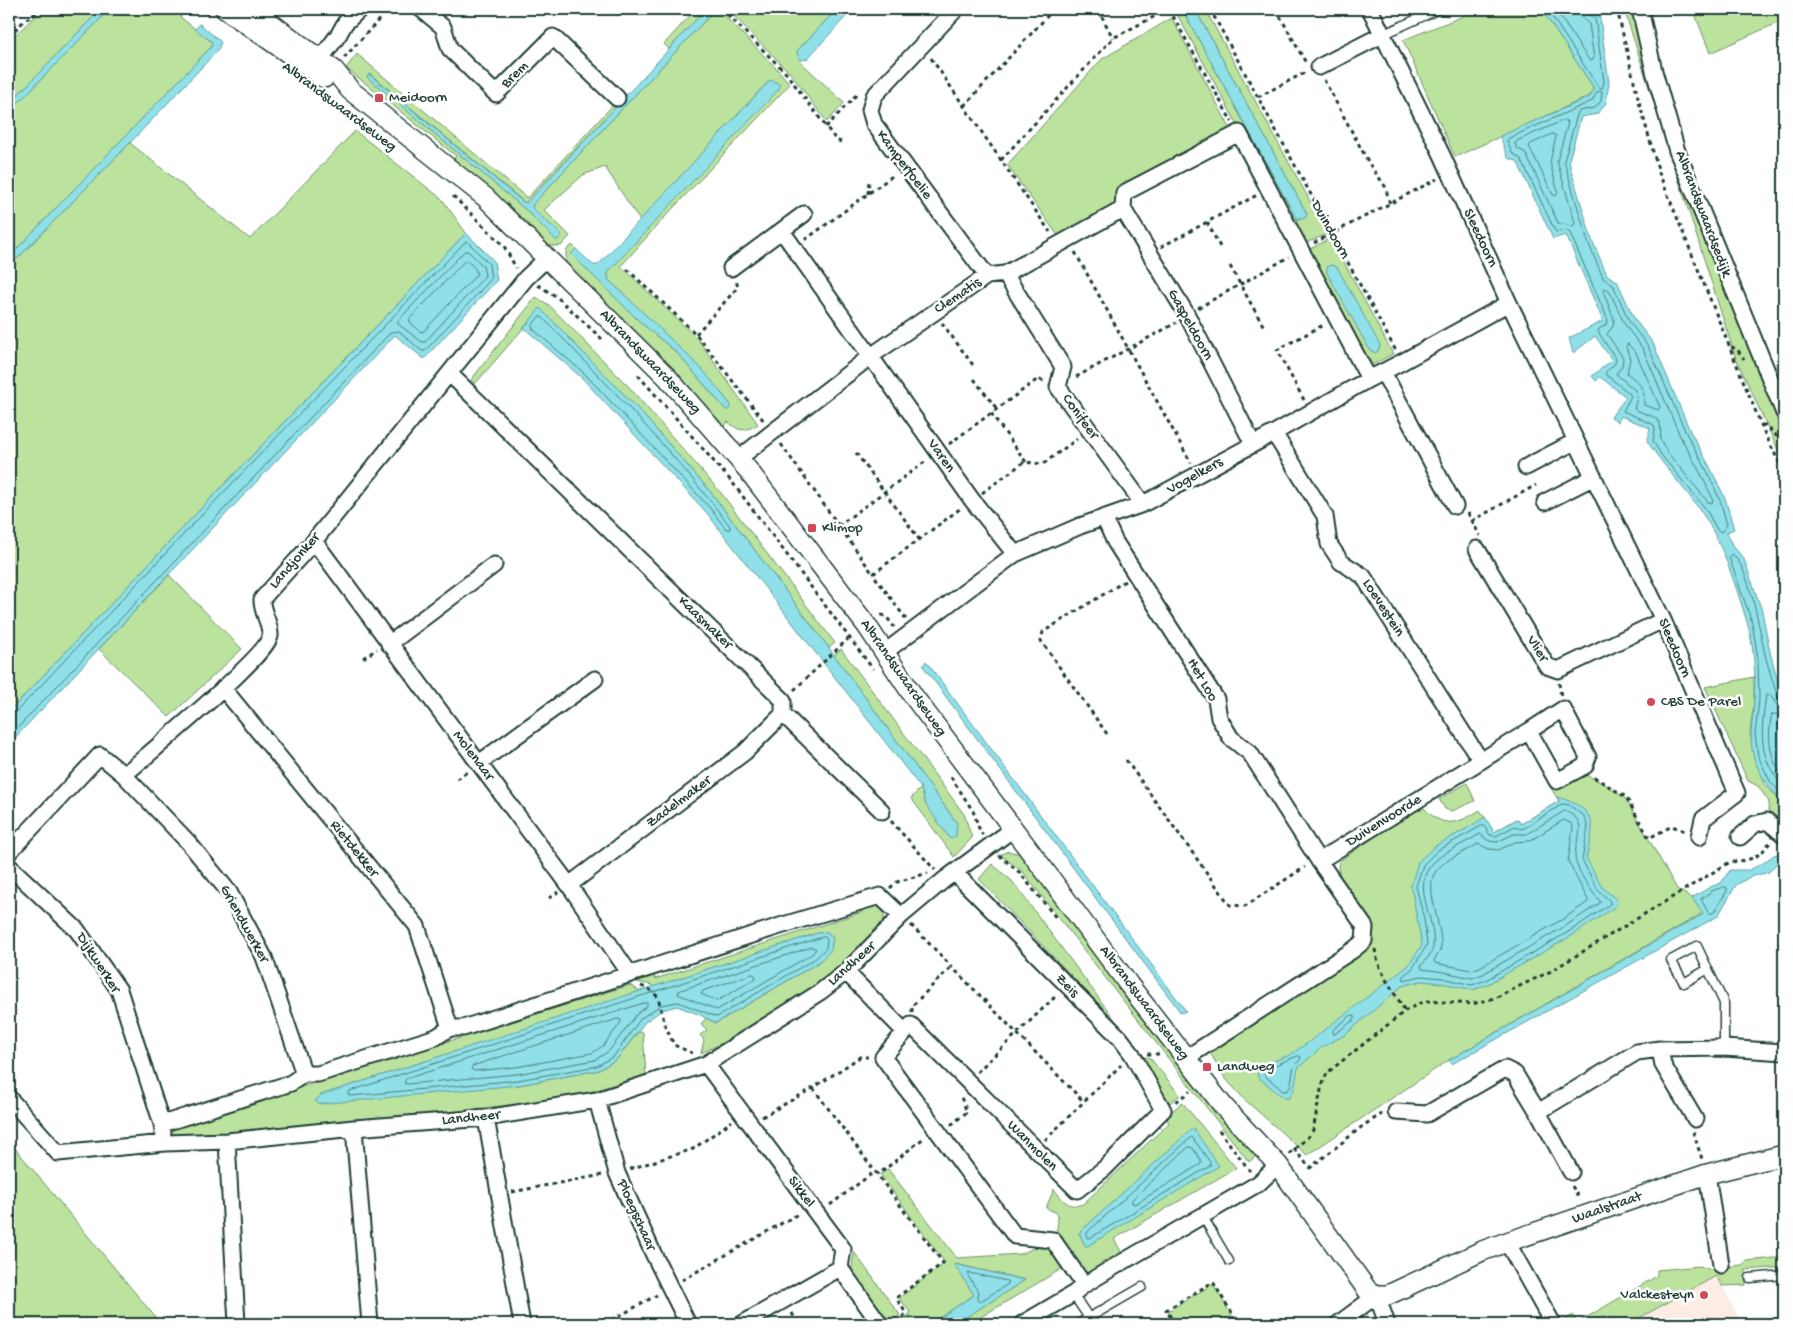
<svg xmlns="http://www.w3.org/2000/svg" width="1793" height="1333" viewBox="0 0 1793 1333" font-family="'Gochi Hand',sans-serif">
  <rect width="100%" height="100%" fill="#fff"/>
  <filter id="ink" filterUnits="userSpaceOnUse"><feTurbulence type="fractalNoise" baseFrequency=".02" numOctaves="2"/><feDisplacementMap in="SourceGraphic" scale="10" xChannelSelector="R" yChannelSelector="G"/><feConvolveMatrix kernelMatrix="1 2 1 2 8 2 1 2 1" color-interpolation-filters="sRGB"/></filter>
  <g filter="url(#ink)">
    <path fill="#fcece4" d="M1717,1275l25,49h-114z"/>
    <path fill="#bbe39e" stroke="#6d9069" fill-rule="evenodd" d="M51,9h50l-92,95v-63l25,-24z
      M110,9h59l7,4 2,-4h8l-6,8 32,25 -1,5 -202,210v-145z
      M696,9h22l61,62 11,13 -128,136 -41,46 76,72 61,86c-6,4 -16,9 -23,3 -2,-1 -4,-3 -7,-5l-4,4 -158,-162v-13l6,-6 4,4 -4,5 68,68 37,31 49,57 5,-5 -28,-34 -95,-92v-7l172,-186 -10,-6 -5,5 -125,136 -35,-54 -22,8 -39,35 26,26 -9,10h-12l-96,-87 3,-3 -110,-88 11,-14 170,144 97,-105 3,2 -102,108 -155,-129 -3,3 159,133 31,30 -26,-32 2,-4 177,-189 -5,-5 -36,39 -5,-5z
      M727,9h110l-40,42 2,7 4,6 41,39 -17,19 -37,-49z
      M1174,9h8l114,209 3,2 8,-6 -112,-205h10l123,225 -25,10z
      M1481,9h60l53,79 -4,8 -135,61 -52,-117z
      M1624,9h11l132,381 17,34v39l-49,-107z
      M1693,9h91v11l-74,33z
      M1172,18l58,110 -108,59 -5,8 -3,13 -55,29 -52,-72 95,-106z
      M355,131l87,68 24,34 -272,283 -185,196v-445l121,-124 120,96z
      M1331,238l62,116 -21,11 -3,-1 -63,-113zM1327,270l53,75 -2,6 -9,-2z
      M536,297l13,8 80,82 92,106 114,150 -6,5 -120,-158 -71,-81 -98,-100 -65,75 -4,-4z
      M169,575l73,74 -73,68 -70,-68z
      M841,649l123,165 8,24 -18,19 -43,-59 10,-10 5,17 31,18 -123,-168z
      M1754,677v23l-4,34 15,50 19,21v19l-16,-14 1,-8 -11,-16 -10,-5 -43,-94z
      M1584,774l21,10 21,15 51,90 15,9 11,15 -254,147 -142,95 -62,-55 -20,-22 -16,-27 158,-104c14,-23 -14,-52 -27,-71l-2,-8 1,-7 73,-49 12,-4c19,21 34,16 56,2l14,22 23,-13 4,5 38,-23 -10,-16 10,2z
      M1467,783l8,18 -23,10 -7,-2 -6,-10z
      M1008,851l13,3 192,255 43,47 -7,6 -226,-290 -23,-17z
      M992,864l20,17 109,147 -142,-149z
      M871,905h7c8,6 7,12 4,21l-46,47 -96,62 -39,18 3,-13 -4,-5 7,-5 -6,-6 5,-6 10,5 103,-61 12,-12 -4,-18 -9,1 -164,54 -2,-2 -15,-3 -3,-4 19,-5 2,6 207,-67v-5z
      M630,985l11,7 -320,103 198,-10 80,-15 18,-11 21,-27h5l3,43 -60,18 -35,7 -103,12 -227,22 -51,2v-8l9,-3z
      M1142,1057l8,1 30,37 -10,8 -30,-44z
      M1182,1102l54,66 -122,71 9,16 -38,21 -29,-42 2,-12 -1,-9 -11,-5 8,-19c9,11 14,20 29,15l86,-81 -3,-6zM1193,1129l25,37 -132,80 -7,-13z
      M9,1141l152,183h-152z
      M888,1169l69,89 64,-4 23,-11 19,25 -94,56h-14l70,-44 -70,-16 19,31 -44,29h-30l-1,-2 12,-9 -12,-15 46,-35 -65,-89z
      M854,1252l46,63 -11,8 -38,-50z
      M1784,1257v10l-38,3v15l-24,1 -6,-10 -88,48h-14l-6,-9 -20,9h-31l16,-9 4,8 80,-47v-6l43,-4 8,3 34,-4 5,-4z
      M1213,1284l19,32 -14,8h-42l-8,-13z"/>
    <path fill="#8fe0e8" stroke="#629fa0" d="M101,9h9l-101,103v-8z
      M837,9h16l-46,50 -6,1 -3,-4 -1,-5z
      M1182,9h13l112,205 -1,3 -3,2 -7,-1z
      M1541,9h45l6,3 7,-1 10,72 -3,20 -9,11 -16,3 -12,43 2,10 21,70 15,35 10,6 18,39 18,23 37,88 20,36 15,31 9,31 -7,3 5,13 12,14 18,52 8,41 14,51v102c-12,-15 -24,-28 -30,-47 -6,-20 -1,-37 0,-57 2,-25 0,-55 -7,-79 -11,-35 -25,-82 -47,-112 -17,-24 -37,-44 -53,-69l3,-13 -29,-12 -3,6 -7,-5 15,-20 -26,-20 -4,4 -4,-5 20,-16 -17,-24 -22,17 -4,-15 34,-17 -37,-86 -13,4 -36,-78 -9,-3 -8,-22 90,-39 4,-9z
      M705,10l5,5 -177,189 -1,4 30,27 -5,6 -31,-31 -159,-133 2,-3 154,128 4,1z
      M200,24l21,18 -3,8 -88,93 -121,124v-10l202,-210 1,-5 -17,-13z
      M770,80l8,3 2,3 -1,3 -171,183v7l95,91 28,35 -1,5h-4l-49,-57 -37,-31 -69,-68 5,-5 17,16h5z
      M466,233l28,28 3,19 -73,79 -29,-24 -386,409v-32l185,-196z
      M1331,265l6,2 43,78 -2,6 -3,2 -6,-4 -42,-76v-6z
      M540,308l98,101 71,81 120,158 128,175 -1,13 -6,3 -24,-34 -5,-17 -215,-276 -124,-134 -58,-50z
      M926,661l260,350 -5,2 -258,-347z
      M1557,797c15,4 33,11 35,29 1,5 -4,25 -6,32l16,29 15,13 -1,6 -43,29 -85,49 -15,6 -31,-7 -21,-2 -19,5 -57,49 -23,12 -24,21 -4,21 -6,10 -8,-4 -22,-18 -1,-10 33,-12 16,-11 102,-78 14,-21 -11,-59 7,-24 17,-16 31,-17 19,-12 9,15 23,-13 4,5 38,-23z
      M1783,850l1,5 -15,17 -19,5 -14,8 -18,31 -266,148 -3,-4 254,-146 -11,-16 18,-11 11,-4 9,-13h19l14,-7 11,-8 3,-1z
      M827,932l6,5 -2,13 -12,12 -103,61 -18,-9 -21,-8 -15,4 -17,12 -28,37 -18,11 -80,15 -200,19 -4,-3 6,-6 497,-162z
      M1193,1128l26,38 -133,81 -7,-14z
      M954,1264l71,16 -70,44h-25l44,-29z"/>
    <g fill="none" stroke-linecap="round" stroke-linejoin="round">
      <path stroke="#4c7e7c" stroke-width="1" d="M1547,9l52,79 3,1 2,-7 -9,-64 -8,-4 -2,-5
        M1555,9l34,51 3,1 2,-3 -5,-34 -8,-7 -2,-8
        M1598,91l4,1 -1,9 -6,7 -16,3 -2,4 -13,46 24,81 15,36 10,7 17,38 18,23 38,87 20,36 14,31 7,25 -6,7 -3,-1 -13,-23 -43,-52 -9,-15 2,-12 -1,-4 -31,-14 8,-15 -3,-4 -23,-18c2,-6 11,-7 11,-15l-18,-27 1,-3 7,-4 2,-5 -38,-87 -4,-3 -9,2 -2,-1 -34,-72 -9,-6 -5,-12 2,-3 83,-37z
        M1565,120l3,3 -11,38 18,62 -2,3 -15,-3 -31,-67 -3,-4 -7,-4 -2,-4 2,-3z
        M1553,134l3,2 -6,26 8,31 -2,3 -3,-1 -24,-49 2,-2z
        M465,251h3l15,15 2,10 -60,66h-3l-24,-18v-3z
        M465,261h3l8,9 1,4 -53,57 -3,1 -11,-10v-3z
        M1604,288l5,2 16,35 18,24 37,87 20,36 13,27 -1,4 -4,-1 -41,-50 -7,-13c4,-25 -8,-21 -26,-30l3,-11 -1,-7 -20,-17 6,-8 1,-8 -16,-24 6,-8 1,-7 -11,-28z
        M539,317h3c66,68 131,134 188,209v3h-4l-16,-21 -125,-134 -52,-45 -1,-3z
        M1628,344l8,9 24,54 -2,3 -14,-5c0,-19 -3,-20 -17,-32l3,-14 -4,-12z
        M1784,701l-5,-1 -2,-5c-4,-14 -9,-27 -12,-41 -5,-20 -16,-92 -34,-100l-2,3 23,65 6,37 1,41 -4,34 3,22 12,25 14,16
        M1784,707l-7,-2 -7,-10h-4c-5,38 -9,62 18,92
        M9,715l6,-2 183,-194 267,-277h3l21,22 2,15 -66,72h-3l-23,-20 -8,1 -382,405
        M1784,715l-12,-1c-5,20 -3,47 12,62
        M1563,804l6,1 15,11 4,11 -6,33 16,30 12,11v3l-40,27 -84,49 -14,5 -29,-7 -22,-2 -17,4 -1,-4 9,-7 15,-24 -3,-26 -8,-33 7,-21 15,-15 43,-24h3l6,9 6,1 19,-10 5,3 4,-1z
        M1565,811c26,11 10,26 10,46 0,11 17,36 25,44v2l-33,22 -84,49 -11,4 -28,-6 -22,-3 -1,-3c4,-5 11,-12 12,-19 4,-25 -20,-57 -4,-79 11,-16 34,-23 51,-34l9,7 8,1 17,-8h12z
        M1564,820l8,4 1,4 -5,33 20,39v2l-25,17 -83,48 -9,3 -36,-7 -1,-3c3,-4 6,-8 7,-13 2,-21 -18,-59 -5,-76 10,-13 28,-18 42,-27l11,5 10,1 16,-8 14,-1z
        M1724,887l3,1v3l-13,21 -5,2 -8,-15 11,-8z
        M825,937l2,3 -1,8 -10,10 -99,59 -39,-15 -17,3 -20,13 -27,38 -17,10 -79,14 -167,16 -3,-2 2,-3 469,-153z
        M812,947l4,2 -4,5 -95,56 -39,-16 1,-3z
        M753,974l3,2 -1,3 -38,22 -16,-7 2,-3z
        M644,1003h3v3l-10,8 -28,37 -14,9 -78,14 -110,10 -3,-1 2,-4z
        M1352,1015l3,1v3l-20,15h-2v-4z
        M618,1019l3,1v2l-17,23 -12,8 -76,14 -42,4 -3,-2 2,-3z
        M1298,1056h2l1,3 -7,7 -4,21 -3,4h-4l-20,-17 1,-4z
        M1192,1137l18,25v4l-120,72h-3v-5z
        M1189,1147l4,1 8,13v3l-66,40 -3,-1v-3z
        M969,1273l38,8 1,3 -29,18 -2,-2 2,-7 -11,-17z"/>
      <g stroke="#1f3d34" stroke-width="11">
        <path id="service" d="M1382,35l57,-26
          M1708,969l-24,14 -13,-23 26,-14 27,57v45
          M1203,1217l26,44
          M1750,1278l34,-3
          M1073,1294l16,24
          M1078,1324l64,-37"/>
      </g>
      <g stroke="#1f3d34" stroke-width="19">
        <path id="minor" d="M421,9l22,18 7,22 46,45 57,-57 64,61
          M956,9l-82,87 -4,14 4,14 113,152
          M1370,9l72,146 67,148 154,317 74,173 -34,26 -4,18
          M1640,9l14,62 23,80 107,262
          M1319,67l63,-32
          M314,68l25,-34 6,-11 15,-14
          M1123,209l64,106 66,129
          M782,231l190,269 43,54
          M731,268l73,-54
          M1005,274l58,93 -5,20 85,117
          M1383,372l72,134
          M450,374l333,326v14l99,97
          M1274,433l51,83 4,28 12,18 22,14 118,185
          M738,459l133,-103 116,-80 18,-2 118,-65 1,-16 115,-60 130,246
          M1526,467l50,-26
          M1545,502l49,-25
          M1104,518l11,24 101,157 3,19 12,20 19,15 69,108
          M314,541l255,344 61,89
          M1477,549l70,117 11,4 105,-50
          M389,644l105,-79
          M885,652l130,-98 65,-28 63,-22 131,-71 95,-54 33,-17 107,-59
          M223,688l194,238 33,102
          M1563,709l25,48 -3,9 -28,15 -28,-50z
          M479,763l116,-84
          M124,775l64,67 41,50 35,65 40,117
          M1740,837l15,-13 12,-3 17,14
          M9,852l91,-97 24,20c22,-19 144,-120 146,-139 1,-13 -9,-24 -8,-37l52,-58 212,-263 21,-20
          M9,866l68,64 42,60 43,134 1,9
          M955,873l165,165 12,16 31,56 -58,58 -28,22 -166,-165 -28,32 132,179 38,4 31,45
          M569,885l176,-133 38,-38
          M846,972l59,60
          M1660,1049l3,16 32,54
          M1186,1058l167,-108 11,-9 1,-14 -46,-66 210,-130
          M706,1064l137,185 -3,19 40,56
          M9,1098l49,55 107,-10 62,-2 127,-13 132,-10 111,-18 109,-36 114,-72 26,-20 55,-56 43,-36 69,-51
          M597,1100l20,73 36,80 35,71
          M1396,1112l31,2 78,-45 10,5 23,38 99,-60 23,-3 64,-1 60,4
          M1538,1112l33,60
          M486,1118l36,206
          M162,1124l129,-41 13,-9h14l118,-37 14,-9h13l317,-102 100,-30 21,20
          M354,1128l16,196
          M227,1141l10,183
          M1707,1174l14,91
          M1507,1242l46,82
          M742,1324l98,-56
          M1022,1324l51,-30 11,-9 23,-14 152,-88 19,-18
          M1338,1324l39,-29 10,29"/>
      </g>
      <g stroke="#1f3d34" stroke-width="22">
        <path id="tertiary" d="M225,9l99,69
          M252,9l82,61 16,20 135,107 182,180 81,93 119,156 47,71 137,182 78,106 95,122 54,58 90,126 9,4h11l94,-44 25,-9 200,-68 77,-19"/>
      </g>
      <path stroke="#1f3d34" stroke-width="3" stroke-dasharray="4 4" stroke-linecap="butt" d="M199,9l10,6
        M722,9l64,64 50,67 5,2
        M1098,9l15,29
        M1169,9l63,113
        M1210,9l186,342
        M1276,9l30,54
        M1617,9l21,89 21,75 105,259 20,40
        M9,36l16,-16 18,-11
        M344,58l42,-46v-3
        M931,58l119,174
        M1324,80l46,85 15,21 5,18
        M325,95l15,11
        M1258,97l48,-25
        M964,106l90,-97
        M826,127l33,-35
        M1001,160l112,-122 56,-29
        M868,194l1,-14
        M453,196l51,50 12,22
        M1207,222l13,25
        M805,240l90,-66
        M1314,243l123,-64
        M1161,247l96,-52
        M1075,252l116,211
        M1230,266l34,61
        M627,269l69,65 68,87
        M538,285l19,12 45,42
        M1198,308l91,-51
        M942,323l31,42
        M696,334l42,-47 -2,-6
        M1731,347l6,2 7,10
        M638,375l94,107 141,187
        M1076,377l100,-54
        M974,379l23,30
        M1304,400l-27,-50 48,-26
        M991,413l35,49
        M1762,425h3l19,18
        M781,444l92,130
        M949,444l89,-65 8,3
        M856,453l63,86
        M982,493l42,-31 19,2 34,-25
        M1468,513l12,23
        M1472,521l64,-36
        M838,526l88,-65
        M881,615l5,1 8,11
        M906,619l-33,-45 88,-66
        M363,658l14,-9
        M1559,683l2,14
        M794,690l55,-52
        M1107,734l-66,-93 2,-9 82,-51
        M1126,760l104,145 15,1 60,-39
        M951,777l22,34 7,20 3,4
        M1594,777l32,20 23,41 23,-12 15,6
        M457,779l11,-8
        M891,821l44,49
        M999,855l21,18 37,46
        M890,888l7,-6 31,-9
        M549,898l9,-6
        M911,925l173,177
        M1375,949c3,23 19,42 30,62
        M641,986l8,3 9,8 6,25 10,23 18,8
        M912,1012v-6l40,-40
        M1147,1054h14
        M977,1072l80,-77
        M813,1088l130,175 -47,35 10,15 -10,11
        M1176,1102l14,-11
        M762,1117l51,-29 47,-31h8
        M951,1125l16,-13 -7,-17
        M1219,1130l31,41
        M1693,1132l9,27
        M1045,1140l76,-75
        M1294,1149l16,19 54,-43 18,-11
        M1289,1154l19,-17 5,-7 9,-45 5,-12 78,-62 19,-10 48,3 23,-6 56,-27 179,-109c21,-2 28,-3 41,-21
        M630,1169l63,-20 39,-28
        M1572,1186l8,14
        M512,1192l90,-17
        M830,1205l44,-33 5,2 46,-37
        M682,1280l116,-66
        M792,1313l5,10 -3,1
        M605,1324l52,-29
        M1175,1324l-9,-14 47,-28 21,35 -11,7"/>
      <use href="#service" stroke="#fff" stroke-width="8"/>
      <use href="#minor" stroke="#fff" stroke-width="15"/>
      <use href="#tertiary" stroke="#fff" stroke-width="19"/>
    </g>
  </g>
  <g fill="#d1495b" stroke="#fff" stroke-width="2">
    <rect x="374" y="93" width="10" height="10" rx="2.5"/>
    <rect x="807" y="523" width="10" height="10" rx="2.5"/>
    <circle cx="1651" cy="702" r="5"/>
    <rect x="1202" y="1062" width="10" height="10" rx="2.5"/>
    <circle cx="1704" cy="1295" r="5"/>
  </g>
  <g text-anchor="middle" dominant-baseline="central" stroke-width="5" stroke-linejoin="round" paint-order="stroke">
    <g font-size="15" fill="#1f3d34" stroke="#fff">
      <text transform="translate(515 75) rotate(-46)">Brem</text>
      <text transform="translate(339 107) rotate(37)">Albrandswaardseweg</text>
      <text transform="translate(904 165) rotate(53)">Kamperfoelie</text>
      <text transform="translate(1703 214) rotate(69)">Albrandswaardsedijk</text>
      <text transform="translate(1330 230) rotate(61)">Duindoorn</text>
      <text transform="translate(1480 238) rotate(65)">Sleedoorn</text>
      <text transform="translate(958 296) rotate(-34)">Clematis</text>
      <text transform="translate(1190 325) rotate(61)">Gaspeldoorn</text>
      <text transform="translate(650 362) rotate(46)">Albrandswaardseweg</text>
      <text transform="translate(1080 417) rotate(54)">Conifeer</text>
      <text transform="translate(941 456) rotate(55)">Varen</text>
      <text transform="translate(1195 476) rotate(-29)">Vogelkers</text>
      <text transform="translate(295 561) rotate(-49)">Landjonker</text>
      <text transform="translate(1383 608) rotate(57)">Loevestein</text>
      <text transform="translate(705 623) rotate(44)">Kaasmaker</text>
      <text transform="translate(1674 648) rotate(67)">Sleedoorn</text>
      <text transform="translate(1537 649) rotate(57)">Vlier</text>
      <text transform="translate(903 678) rotate(55)">Albrandswaardseweg</text>
      <text transform="translate(1202 680) rotate(60)">Het Loo</text>
      <text transform="translate(473 756) rotate(53)">Molenaar</text>
      <text transform="translate(679 802) rotate(-37)">Zadelmaker</text>
      <text transform="translate(1384 821) rotate(-32)">Duivenvoorde</text>
      <text transform="translate(354 849) rotate(51)">Rietdekker</text>
      <text transform="translate(244 924) rotate(61)">Griendwerker</text>
      <text transform="translate(98 963) rotate(57)">Dijkwerker</text>
      <text transform="translate(852 964) rotate(-42)">Landheer</text>
      <text transform="translate(1067 986) rotate(45)">Zeis</text>
      <text transform="translate(1144 1003) rotate(53)">Albrandswaardseweg</text>
      <text transform="translate(471 1118) rotate(-6)">Landheer</text>
      <text transform="translate(1032 1146) rotate(45)">Wanmolen</text>
      <text transform="translate(801 1192) rotate(53)">Sikkel</text>
      <text transform="translate(1607 1208) rotate(-19)">Waalstraat</text>
      <text transform="translate(636 1215) rotate(66)">Ploegschaar</text>
    </g>
    <g font-size="15" fill="#1f3d34" stroke="#fff" text-anchor="start">
      <text x="389" y="98">Meidoorn</text>
      <text x="822" y="528">Klimop</text>
      <text x="1661" y="702">CBS De Parel</text>
      <text x="1217" y="1067">Landweg</text>
      <text x="1694" y="1295" text-anchor="end">Valckesteyn</text>
    </g>
  </g>
  <rect width="1793" height="1333" fill="none" stroke="#fff" stroke-width="30"/>
  <rect x="15" y="15" width="1763" height="1303" fill="none" stroke="#1f3d34" stroke-width="2" filter="url(#ink)"/>
</svg>
